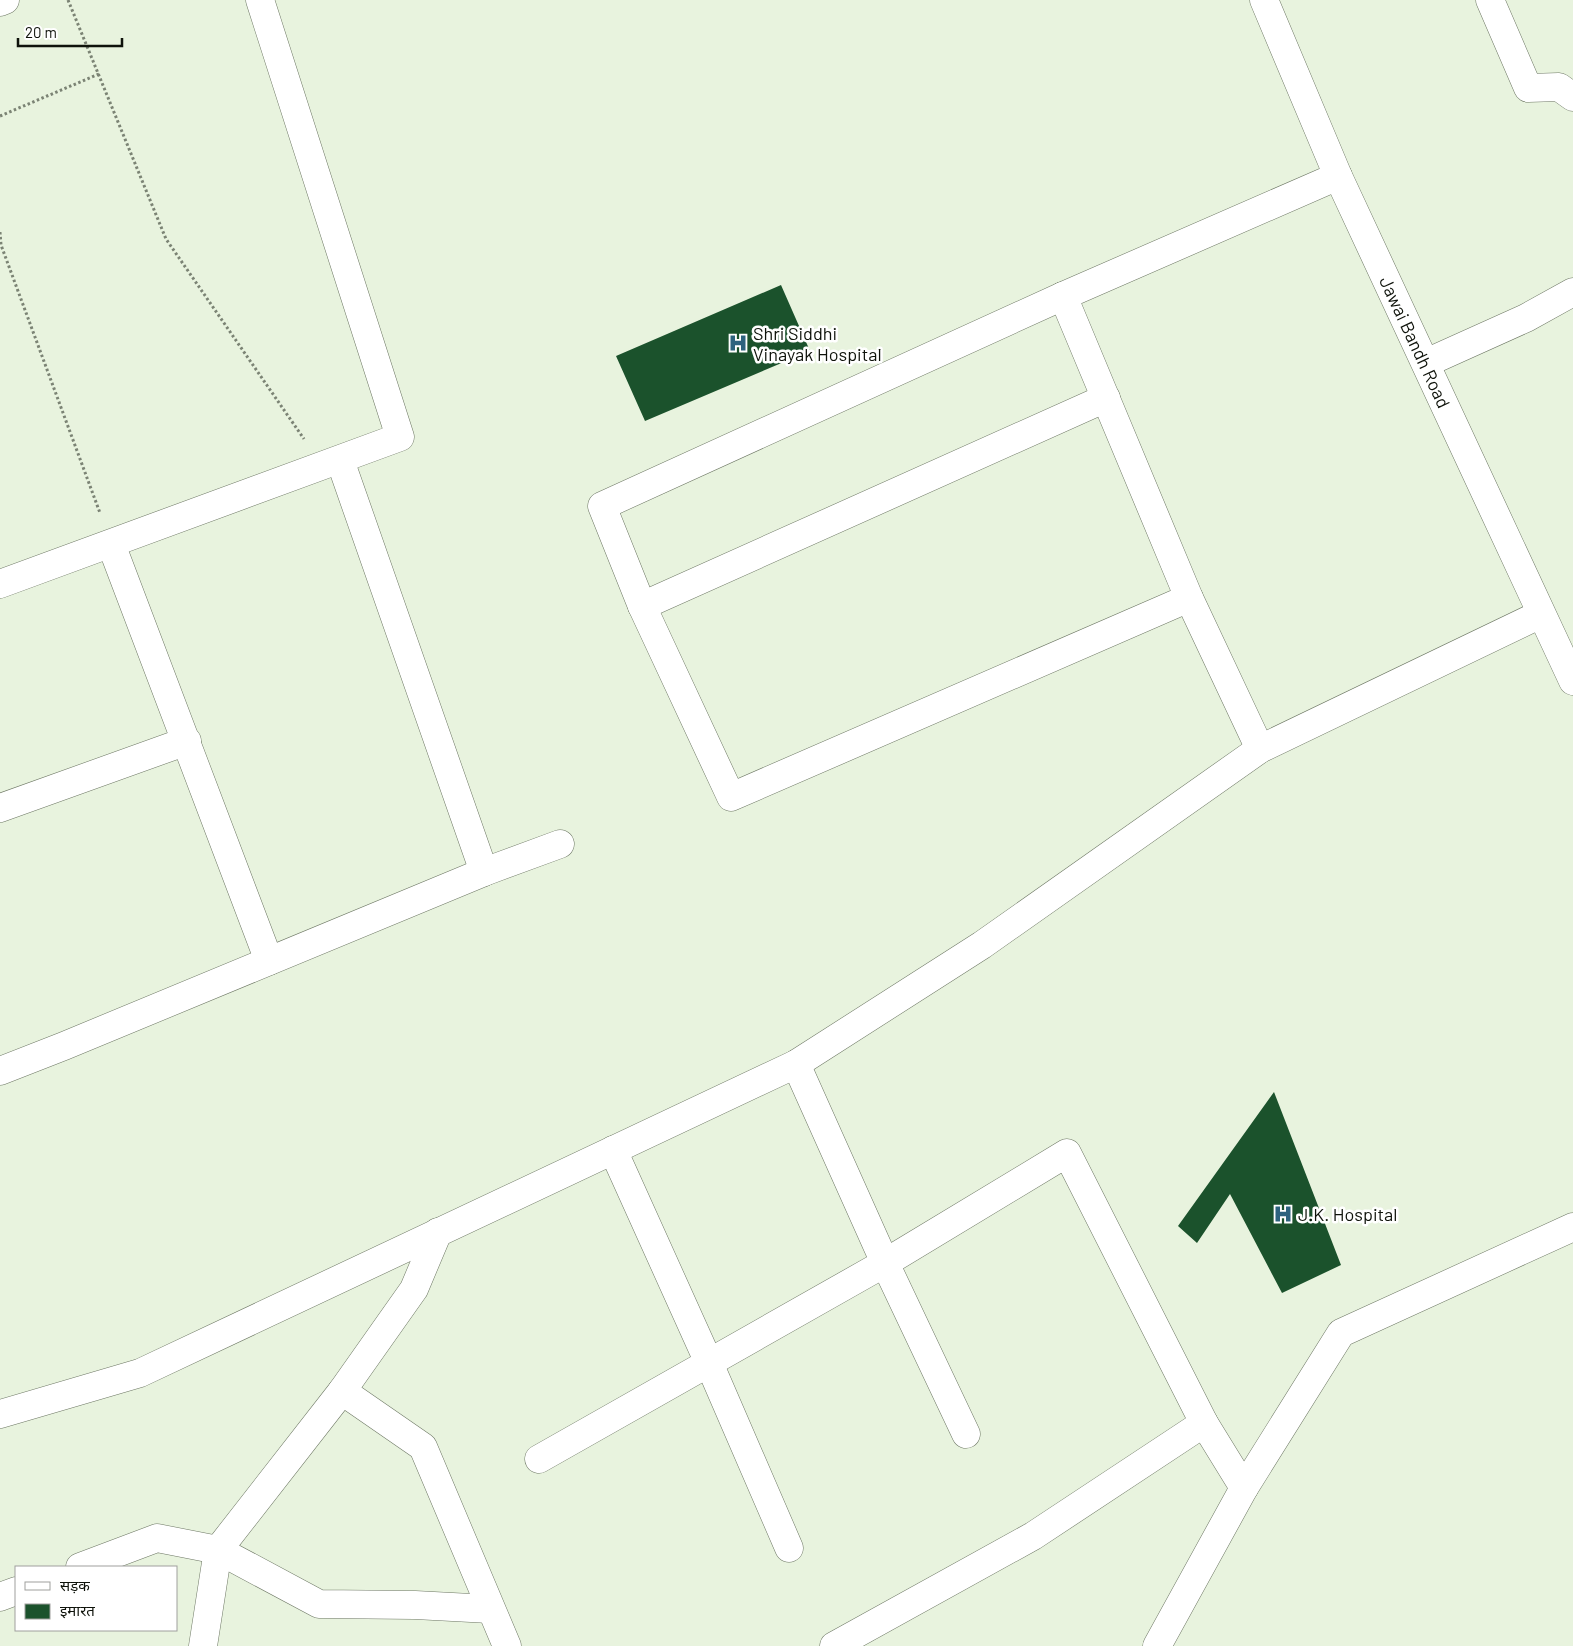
<svg xmlns="http://www.w3.org/2000/svg" width="1573" height="1646" viewBox="0 0 1573 1646" font-family="Barlow,'Noto Sans Devanagari',sans-serif">
  <rect width="100%" height="100%" fill="#e8f3de"/>
  <path fill="#1b522c" d="M781,285l29,66 -165,70 -29,-65z
    M1274,1092l67,173 -59,28 -52,-99 -33,49 -19,-17z"/>
  <g fill="none" stroke-linecap="round" stroke-linejoin="round">
    <g stroke="#6d7764" stroke-width="29">
      <g id="minor">
        <path id="s1" d="M1264,0l74,176 235,505"/>
        <path d="M1490,0l38,88 31,-1 14,10"/>
        <path d="M0,2l5,-2"/>
        <path d="M1063,296l126,302 71,151"/>
        <path d="M1426,363l100,-45 47,-26"/>
        <path d="M340,460l144,412"/>
        <path d="M111,544l158,417"/>
        <path d="M0,584l400,-147 -140,-437"/>
        <path d="M1189,598l-458,199 -89,-191 -40,-100 461,-210 275,-120"/>
        <path d="M642,606l464,-208"/>
        <path d="M0,808l187,-67"/>
        <path d="M796,1064l89,199 81,171"/>
        <path d="M0,1071l64,-25 420,-174 76,-28"/>
        <path d="M613,1150l96,213 80,185"/>
        <path d="M342,1391l81,56 84,199"/>
        <path d="M0,1414l140,-41 656,-309 186,-119 278,-196 281,-135"/>
        <path d="M539,1459l346,-196 182,-110 137,270 40,65"/>
        <path d="M80,1567l77,-29 61,12 101,54 96,1 75,4"/>
        <path d="M0,1597l16,-6"/>
        <path d="M203,1646l15,-96 124,-159 72,-102 24,-57"/>
        <path d="M834,1646l199,-110 171,-113"/>
        <path d="M1157,1646l87,-158 97,-155 232,-106"/>
      </g>
    </g>
    <path stroke="#7b8374" stroke-width="3" stroke-dasharray="2.5 2.5" stroke-linecap="butt" d="M68,0l98,239 138,200
      M0,116l99,-42
      M0,232l1,13 99,268"/>
    <use href="#minor" stroke="#fff" stroke-width="28"/>
  </g>
  <defs>
    <g id="hospital-bare" transform="scale(1.5)"><path d="M-5-5h3v3.5h4V-5h3V5h-3V1.5h-4V5h-3Z" fill="#2d627e" stroke="#fff" stroke-width="2.5" paint-order="stroke"/></g>
  </defs>
  <g fill-rule="evenodd">
    <use href="#hospital-bare" x="738" y="343"/>
    <use href="#hospital-bare" x="1283" y="1214"/>
  </g>
  <g text-anchor="middle" dominant-baseline="central" stroke-width="5" stroke-linejoin="round" paint-order="stroke">
    <g font-size="18" fill="#0e120a" stroke="#fff" text-anchor="start">
      <text x="753" y="333">Shri Siddhi<tspan x="753" dy="21">Vinayak Hospital</tspan></text>
      <text x="1298" y="1214">J.K. Hospital</text>
    </g>
    <g font-size="18" fill="#0e120a" stroke="#fff">
      <text stroke="none"><textPath href="#s1" startOffset="374">Jawai Bandh Road</textPath></text>
    </g>
  </g>
  <rect x="15" y="1566" width="162" height="65" fill="#ffffff" stroke="#9fa09d"/>
  <rect x="25" y="1582" width="25" height="8" fill="#ffffff" stroke="#9fa09d"/>
  <text x="60" y="1591" font-size="15" fill="#0e120a">सड़क</text>
  <rect x="25" y="1604" width="25" height="15" fill="#1b522c" stroke="#9fa09d"/>
  <text x="60" y="1616" font-size="15" fill="#0e120a">इमारत</text>
  <path d="M18 38v8h104v-8" fill="none" stroke="#0e120a" stroke-width="2.5"/>
  <text x="25" y="38" font-size="15" fill="#0e120a" stroke="#ffffff" stroke-width="4" paint-order="stroke">20 m</text>
</svg>
